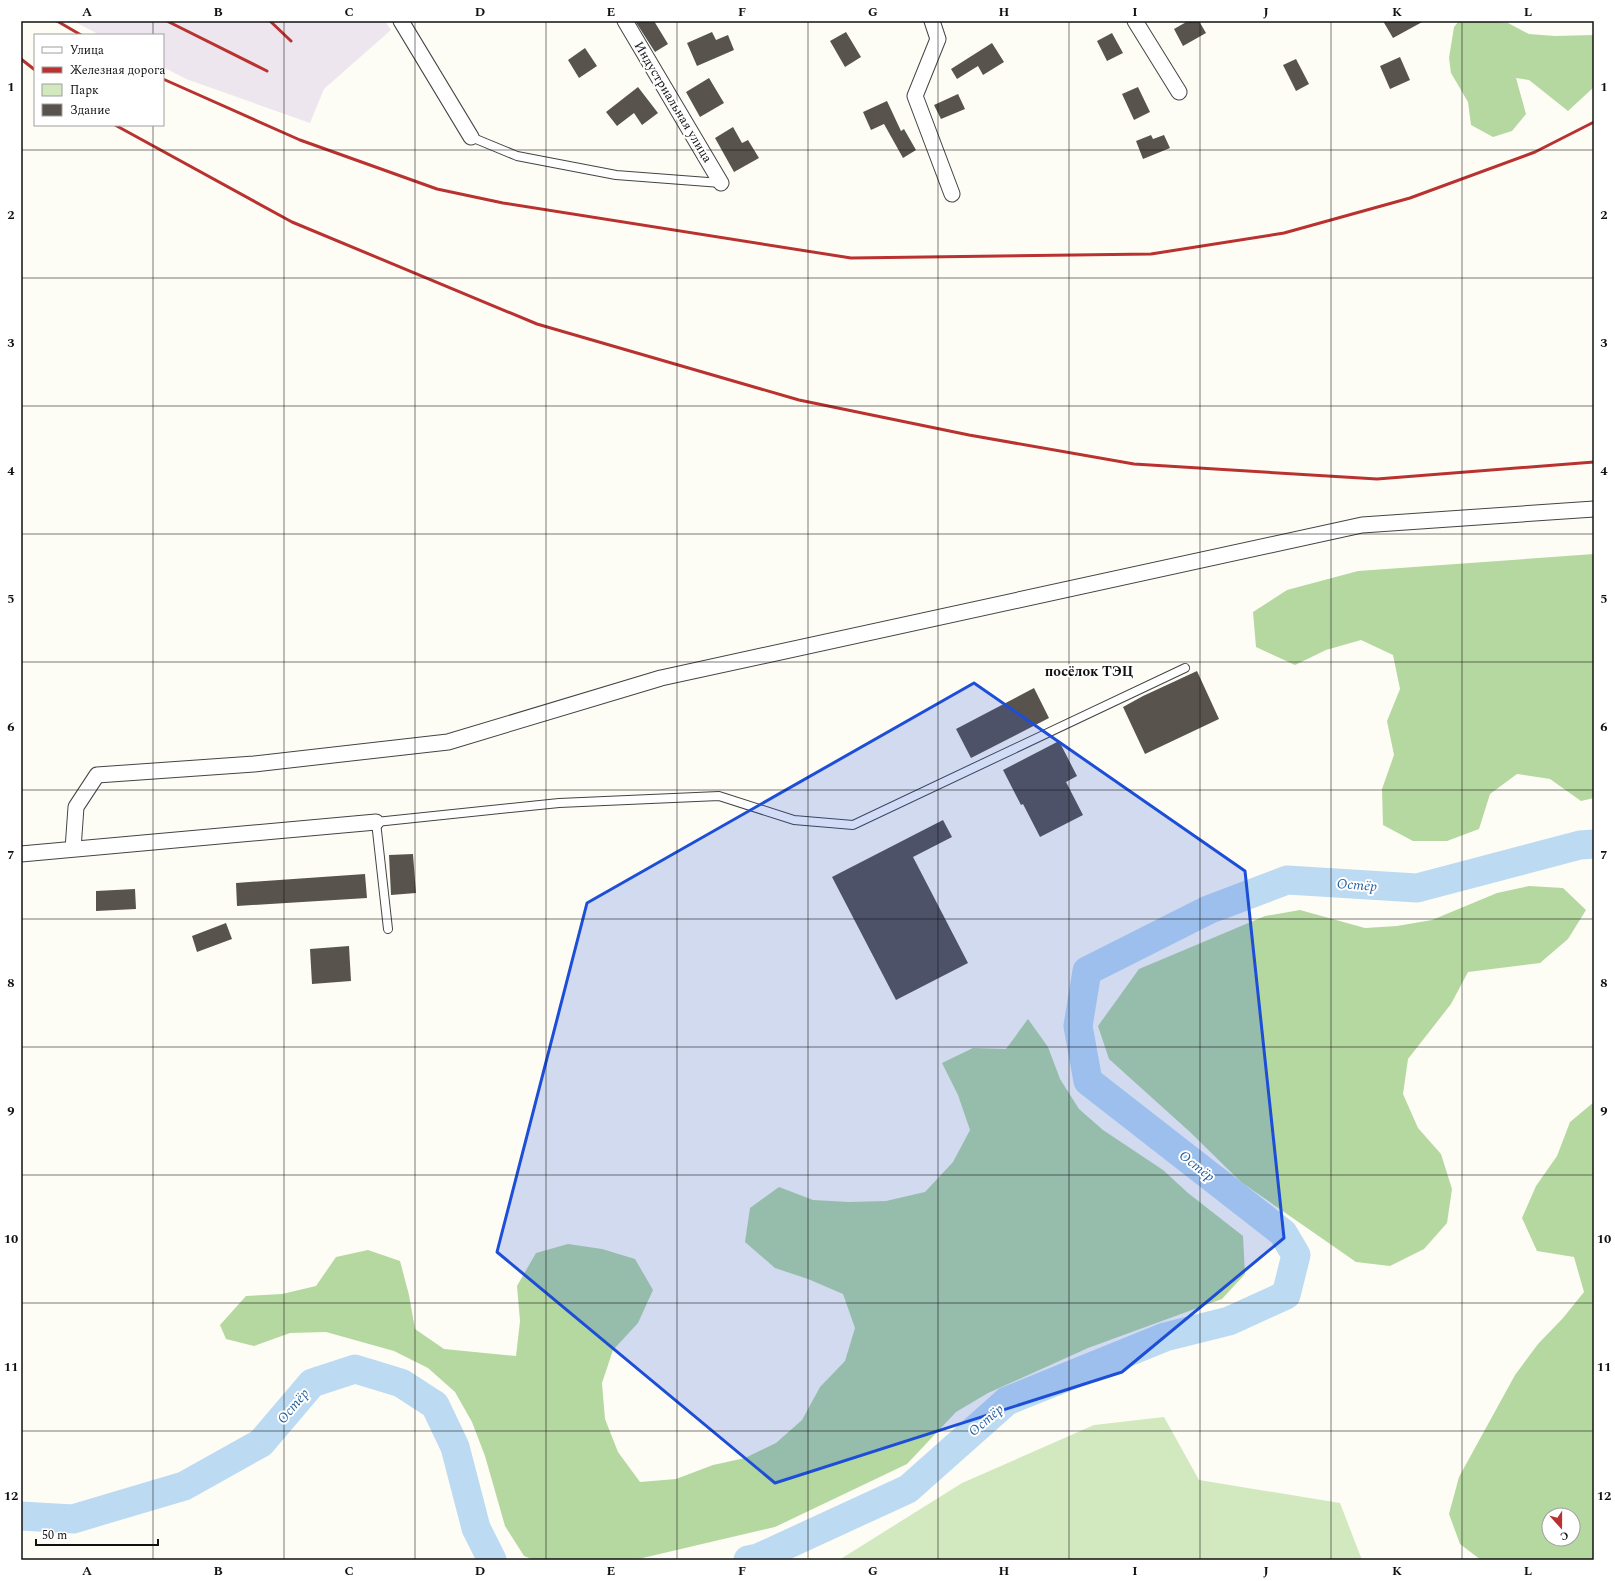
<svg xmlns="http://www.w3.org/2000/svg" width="1615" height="1581" viewBox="0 0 1615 1581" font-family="Spectral,serif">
  <rect width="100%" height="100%" fill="#fefdf5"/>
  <path fill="#eee6ee" d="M73,21h312l6,9 -67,59 -14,34 -124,-44 -23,-12v-32h-63z"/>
  <path fill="#d2e8bf" d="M1164,1417l35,63 141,23 22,57h-523l123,-77 132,-58z"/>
  <path fill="#b5d8a0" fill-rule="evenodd" d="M1459,21h27l22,2 21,11 26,2 39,-1v52l-26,24 -39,-31 -13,-2 10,36 -14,17 -19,6 -22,-12 -3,-23 -17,-29 -2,-15 5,-31z
    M1594,554v244l-13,3 -31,-22 -33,-5 -27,20 -11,35 -32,12h-34l-30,-16 -1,-36 12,-34 -7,-34 13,-32 -7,-34 -32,-15 -35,10 -31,15 -39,-18 -3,-35 34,-22 71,-19z
    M1529,886l34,2 23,22 -18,29 -28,24 -72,9 -17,32 -43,55 -5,35 15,34 23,26 11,35 -5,34 -23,26 -34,17 -34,-4 -115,-80 -51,-50 -81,-73 -11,-33 41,-57 126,-53 35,-6 65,18 32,-2 35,-6 65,-27z
    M1028,1019l20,28 12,32 19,30 24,21 60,40 25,23 55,43 2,38 -23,25 -134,49 -100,45 -32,19 -49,52 -132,63 -141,33h-100l-10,-4 -19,-30 -20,-70 -13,-34 -17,-30 -27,-24 -34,-17 -68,-19 -36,1 -36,13 -28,-7 -6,-14 26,-29 36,-2 34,-8 20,-29 32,-7 32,11 9,34 6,34 29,20 72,7 4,-35 -3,-35 19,-33 32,-9 34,5 33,10 18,31 -15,33 -25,27 -11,33 3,36 13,33 22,30 36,-3 37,-14 32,-7 31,-15 26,-23 18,-33 25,-26 10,-33 -12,-34 -35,-15 -33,-11 -30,-26 5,-34 29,-21 34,13 36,2 37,-1 39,-9 28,-30 17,-32 -12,-35 -16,-32 31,-15 33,1z
    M1594,1102v458h-113l-21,-16 -11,-30 10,-37 56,-102 23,-31 25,-26 21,-26 -10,-35 -37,-6 -15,-33 14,-32 21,-30 13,-34zM1549,1515h24v24h-24z"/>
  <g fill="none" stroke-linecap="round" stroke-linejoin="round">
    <path stroke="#bcdbf3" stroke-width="29" d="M21,1516l52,3 111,-33 77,-43 51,-60 43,-14 46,14 34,22 20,42 21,81 16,32
      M748,1560l10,-2 150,-69 99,-88 158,-64 64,-16 57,-26 10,-40 -13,-22 -195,-152 -10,-55 9,-55 121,-61 79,-30 130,8 163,-43 14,-1"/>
  </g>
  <path fill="#59534e" d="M635,21h19l14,23 -13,8z
    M1188,21h11l7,12 -23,13 -9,-17z
    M1383,21h41l-31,17z
    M712,32l4,8 12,-5 6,15 -37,16 -10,-23z
    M846,32l15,25 -16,10 -15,-26z
    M1112,33l11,20 -16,8 -10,-20z
    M992,43l12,19 -21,13 -5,-9 -21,13 -6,-10z
    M585,48l12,18 -18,12 -11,-18z
    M1400,57l10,23 -20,9 -10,-23z
    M1296,59l13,25 -13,7 -13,-26z
    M709,78l15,25 -24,14 -14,-25z
    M638,87l20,26 -16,12 -8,-12 -17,13 -11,-14z
    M1138,87l12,25 -16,8 -12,-26z
    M958,94l7,15 -24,10 -7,-14z
    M887,101l14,30 3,-2 12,21 -13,8 -19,-34 -13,6 -8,-18z
    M733,127l9,16 6,-3 11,18 -25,14 -19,-34z
    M1151,135l2,4 11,-4 6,13 -27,11 -7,-18z
    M1197,671l22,48 -74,35 -22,-47 20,-11z
    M1034,688l15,30 -78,40 -15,-29z
    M1059,741l18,35 -11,6 17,33 -43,22 -17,-33 -2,1 -18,-35z
    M943,820l9,17 -39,20 55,106 -72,37 -64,-123z
    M413,854l3,39 -25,2 -2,-40z
    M365,874l2,24 -130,8 -1,-23z
    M135,889l1,20 -40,2v-20z
    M226,923l6,16 -35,13 -5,-16z
    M349,946l2,35 -39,3 -2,-35z"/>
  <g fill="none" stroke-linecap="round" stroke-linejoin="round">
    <g stroke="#444" stroke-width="10">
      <path id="lane" d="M471,137l46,19 99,19 105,8
        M388,929l-12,-107 183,-19 160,-7 75,24 59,5 332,-157"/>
    </g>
    <g stroke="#444" stroke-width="17">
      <path id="street" d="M401,21l70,116
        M625,21l96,162
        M932,21l6,18 -23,57 37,98
        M1135,21l44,71
        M73,849l3,-42 21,-32 157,-11 194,-22 213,-64 701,-153 232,-16
        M21,854l355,-32"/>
    </g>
    <use href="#lane" stroke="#fff" stroke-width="8"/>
    <use href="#street" stroke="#fff" stroke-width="15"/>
    <path stroke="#b93230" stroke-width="3" d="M57,21l24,14
      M167,21l100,50
      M270,21l21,20
      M21,59l14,11
      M163,79l137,61 137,49 66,14 348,55 300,-4 133,-21 126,-35 125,-46 59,-30
      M115,125l177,97 245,102 262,76 170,35 165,29 243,15 217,-17"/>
  </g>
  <path fill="#1d4ed8" fill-opacity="0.2" stroke="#1d4ed8" stroke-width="3" stroke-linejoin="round" d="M974,683l271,188 39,367 -162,134 -347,111 -278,-231 90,-349z"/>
  <path fill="none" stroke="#111" stroke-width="1" stroke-opacity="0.55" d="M153,21v14M284,21v1539M415,21v1539M546,21v1539M677,21v1539M808,21v1539M938,21v1539M1069,21v1539M1200,21v1539M1331,21v1539M1462,21v1539M153,125v1435M21,150h1573M21,278h1573M21,406h1573M21,534h1573M21,662h1573M21,790h1573M21,919h1573M21,1047h1573M21,1175h1573M21,1303h1573M21,1431h1573"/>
  <g text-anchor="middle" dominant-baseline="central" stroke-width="4" stroke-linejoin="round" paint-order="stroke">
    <g font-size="13" fill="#111" stroke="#fff">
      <text transform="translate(673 102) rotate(59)">Индустриальная улица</text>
    </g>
    <g font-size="14" font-weight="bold" fill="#111" stroke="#fff">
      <text x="1089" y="671">посёлок ТЭЦ</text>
    </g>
    <g font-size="14" font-style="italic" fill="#205e9c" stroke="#fff">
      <text transform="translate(1357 885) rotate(4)">Остёр</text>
      <text transform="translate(1197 1166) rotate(38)">Остёр</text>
      <text transform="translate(293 1406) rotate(-50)">Остёр</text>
      <text transform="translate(986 1420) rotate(-41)">Остёр</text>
    </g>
  </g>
  <rect width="1615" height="1581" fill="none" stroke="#ffffff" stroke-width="44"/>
  <rect x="34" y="34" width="130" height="92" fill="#ffffff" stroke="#a0a0a0"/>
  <rect x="42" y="47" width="20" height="6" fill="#ffffff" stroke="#a0a0a0"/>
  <text x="70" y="54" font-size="12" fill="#111111">Улица</text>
  <rect x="42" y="67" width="20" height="6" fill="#b93230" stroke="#a0a0a0"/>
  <text x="70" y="74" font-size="12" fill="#111111">Железная дорога</text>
  <rect x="42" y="84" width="20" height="12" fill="#d2e8bf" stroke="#a0a0a0"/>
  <text x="70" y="94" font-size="12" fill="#111111">Парк</text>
  <rect x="42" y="104" width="20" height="12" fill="#59534e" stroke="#a0a0a0"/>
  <text x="70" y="114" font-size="12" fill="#111111">Здание</text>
  <g transform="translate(1561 1527) rotate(159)"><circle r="19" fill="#ffffff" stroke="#a0a0a0"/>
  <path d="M0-3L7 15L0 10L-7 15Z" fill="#b93230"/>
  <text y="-6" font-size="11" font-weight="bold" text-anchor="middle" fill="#111111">С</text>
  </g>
  <path d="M36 1539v6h122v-6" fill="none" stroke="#111111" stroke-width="2"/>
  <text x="42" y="1539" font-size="12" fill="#111111" stroke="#ffffff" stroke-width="3" paint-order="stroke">50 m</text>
  <rect x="22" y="22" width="1571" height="1537" fill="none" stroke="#111" stroke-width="1.5"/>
  <g font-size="13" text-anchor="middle" font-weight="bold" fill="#111">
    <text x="87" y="16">A</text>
    <text x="218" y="16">B</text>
    <text x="349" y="16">C</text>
    <text x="480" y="16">D</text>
    <text x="611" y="16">E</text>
    <text x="742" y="16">F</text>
    <text x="873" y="16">G</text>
    <text x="1004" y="16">H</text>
    <text x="1135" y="16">I</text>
    <text x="1266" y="16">J</text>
    <text x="1397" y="16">K</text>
    <text x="1528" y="16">L</text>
    <text x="11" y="91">1</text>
    <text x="1604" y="91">1</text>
    <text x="11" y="219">2</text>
    <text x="1604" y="219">2</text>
    <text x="11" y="347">3</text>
    <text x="1604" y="347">3</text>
    <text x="11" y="475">4</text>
    <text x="1604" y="475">4</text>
    <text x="11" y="603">5</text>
    <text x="1604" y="603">5</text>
    <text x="11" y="731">6</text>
    <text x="1604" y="731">6</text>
    <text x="11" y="859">7</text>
    <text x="1604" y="859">7</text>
    <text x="11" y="987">8</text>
    <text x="1604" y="987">8</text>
    <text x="11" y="1115">9</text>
    <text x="1604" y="1115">9</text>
    <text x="11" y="1243">10</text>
    <text x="1604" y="1243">10</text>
    <text x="11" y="1371">11</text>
    <text x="1604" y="1371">11</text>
    <text x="11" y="1500">12</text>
    <text x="1604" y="1500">12</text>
    <text x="87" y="1575">A</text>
    <text x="218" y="1575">B</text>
    <text x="349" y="1575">C</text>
    <text x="480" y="1575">D</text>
    <text x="611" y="1575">E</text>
    <text x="742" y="1575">F</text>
    <text x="873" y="1575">G</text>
    <text x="1004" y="1575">H</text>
    <text x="1135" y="1575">I</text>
    <text x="1266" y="1575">J</text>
    <text x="1397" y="1575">K</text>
    <text x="1528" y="1575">L</text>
  </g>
</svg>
